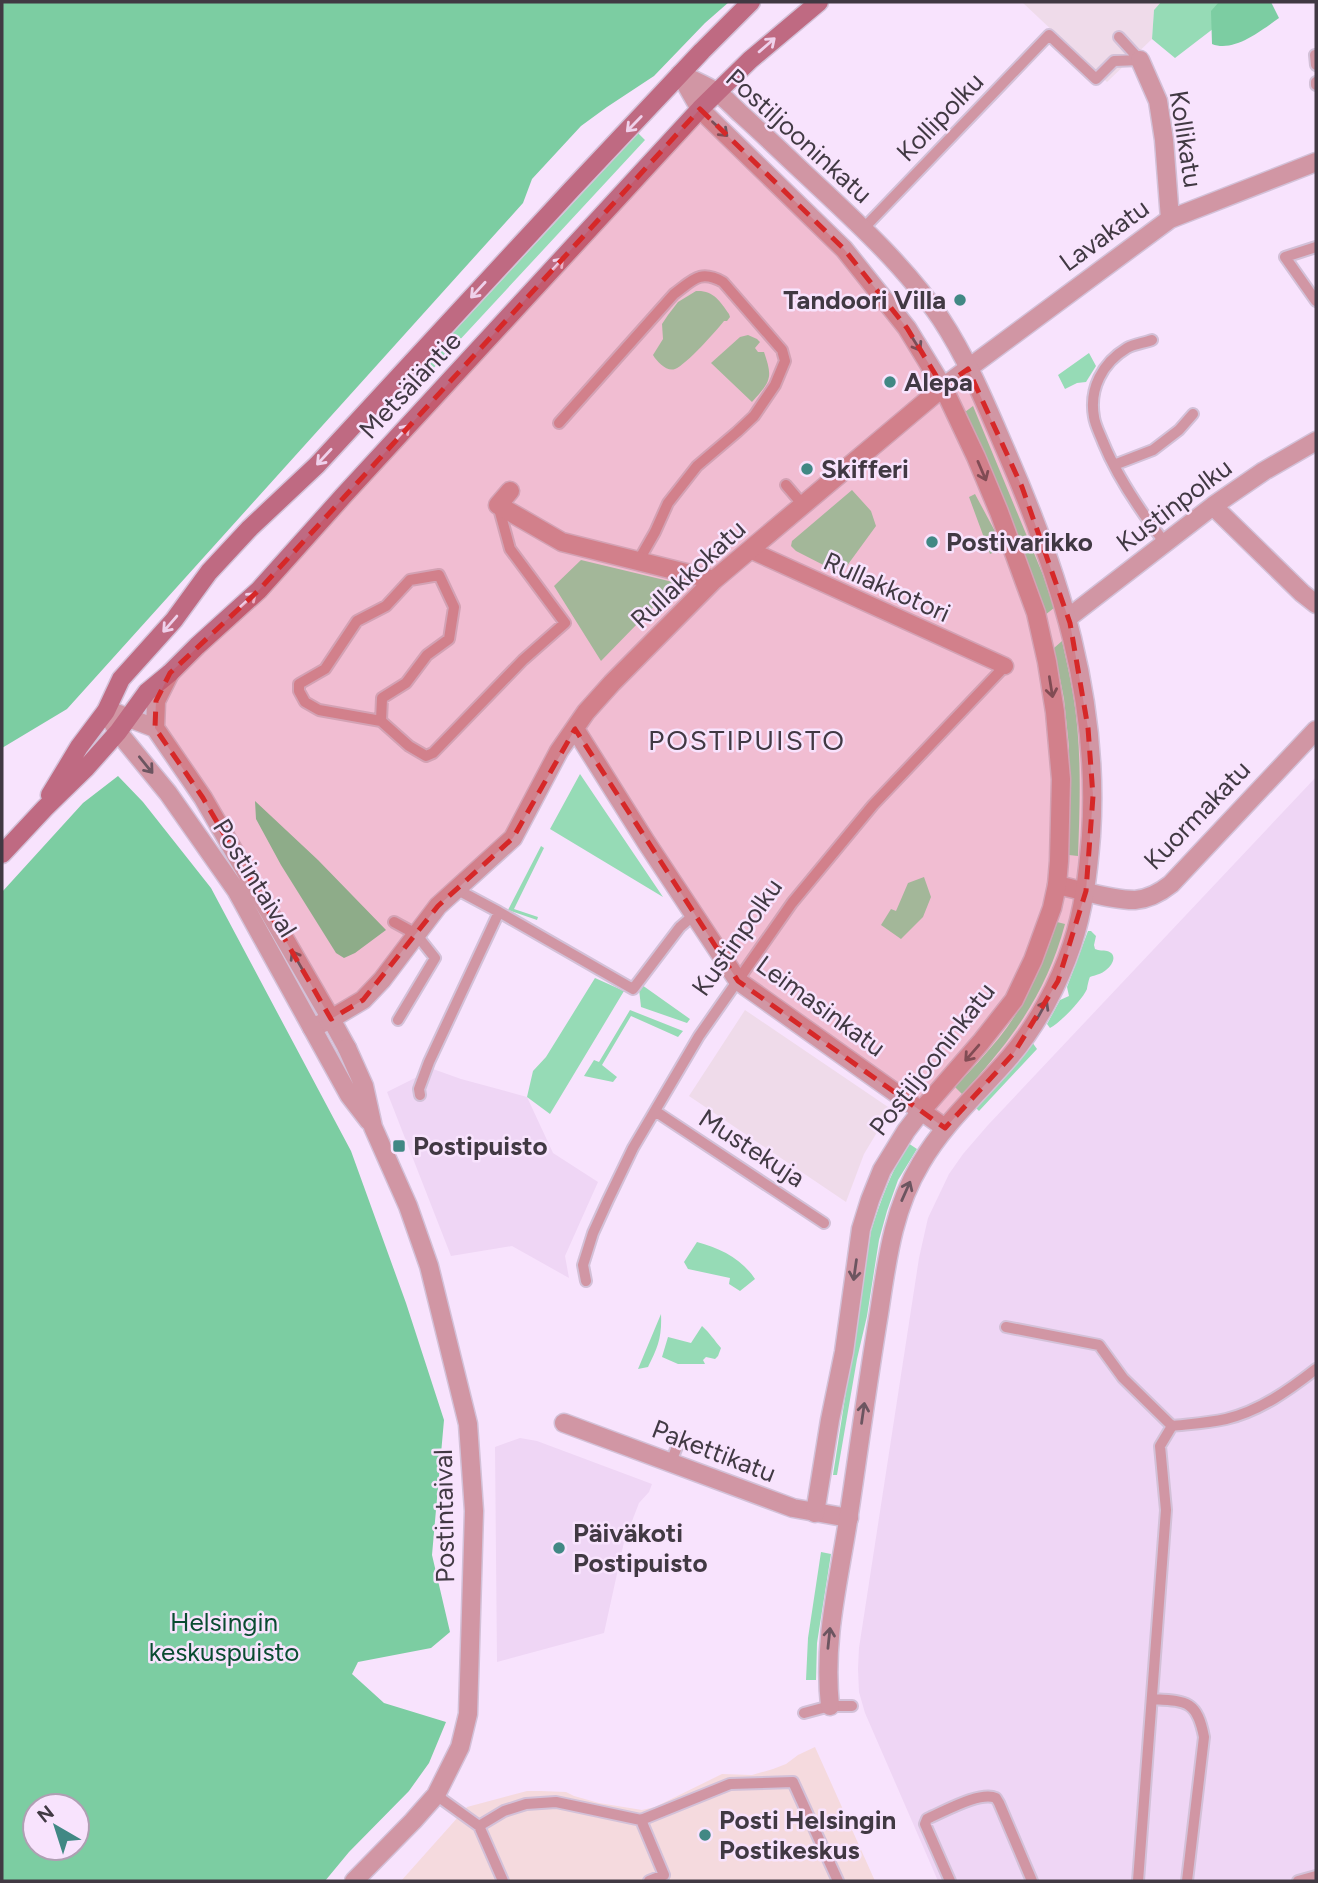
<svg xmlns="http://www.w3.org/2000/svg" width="1318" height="1883" viewBox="0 0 1318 1883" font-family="Figtree,sans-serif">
  <rect width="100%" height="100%" fill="#f8e3fd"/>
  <path fill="#efdbea" d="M1022,2h139l-7,8 -2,29 -45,43z
    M745,1010l146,99 -27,45 -18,48 -157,-106z"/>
  <path fill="#f5dade" d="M815,1747l60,134h-474l66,-74 60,-16h14l25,1 8,4 25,7 43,7 13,-3 67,-33 30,1 21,-6 13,-5 12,-9z"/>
  <path fill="#efd6f5" d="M1316,777v1104h-378l-73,-168 -6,-21 -1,-23 1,-21 60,-390 9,-40 21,-44 14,-20 25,-29z
    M433,1069l28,10 66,18 26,56 45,29 -33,74 4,22 -57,-32 -61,10 -64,-164z
    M520,1438l17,3 115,43 -3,8 -10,11 -15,39 -20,91 -107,29 -2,-215z"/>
  <path fill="#96dbb6" d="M1161,2h87l-73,56 -23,-19 2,-29z
    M638,133l7,7 -215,232 -16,3z
    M696,291c17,-1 24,10 33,23l1,3 -3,4h-3c-7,9 -38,44 -49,48 -8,3 -18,-7 -22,-14l10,-16 -1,-15 6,-9 10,-13z
    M748,335l9,4 3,3 -5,6 3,4h6c9,26 7,29 -12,50l-41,-39 29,-26z
    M1089,353l7,13 -10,16 -9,1 -12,6 -7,-14z
    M973,406l70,169 11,33 -9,7 -11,-36 -69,-167z
    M852,490l19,21 5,15 -35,48 -45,-23 -5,-5 1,-5z
    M975,494l22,41 5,14 -12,5 -21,-57z
    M581,560l96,23 -76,78 -47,-75z
    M1062,641c4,18 8,35 11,53 9,53 7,108 5,162l-9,-1v-108l-5,-48 -10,-51z
    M580,774l83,123 -113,-68z
    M541,846l3,2 -30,61 24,8 -1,3 -29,-10z
    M924,877l7,20 -8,20 -22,22 -20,-14 10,-16 5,2 12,-28z
    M1057,922l8,2c-19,71 -54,117 -103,170l-7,-7c15,-16 30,-32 44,-49 27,-34 45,-75 58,-116z
    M1088,931h3l5,5 -2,9 1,4c4,2 8,1 12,2 11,3 6,14 -1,19 -4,4 -11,5 -16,7 -1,1 -3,11 -3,12 -5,11 -26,33 -37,39l-3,-4 13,-24 9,-4 -2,-9z
    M595,978l29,13 -74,123 -23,-17 6,-26 13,-14z
    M642,985l48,34 -3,4 -46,-16 -2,-18z
    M630,1010l53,21 -5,6 -47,-21 -29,49 15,12 -4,5 -29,-6 10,-16 5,2z
    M1032,1042l5,7 -58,62 -4,-4z
    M908,1143l9,6 -19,31 -11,31 -8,29 -12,76 -10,43 -20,116h-4l38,-244c10,-32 20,-58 37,-88z
    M697,1242c23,6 45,17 58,37l-15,12 -11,-7 1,-6 -42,-9 -4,-7z
    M661,1314c1,23 -3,33 -13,53l-10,2z
    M702,1326c8,7 12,14 19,22l-3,8 -3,3 -9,-2 -3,3 2,4h-27l-16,-7 6,-20 23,6z
    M821,1552l10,2 -14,89 -1,37h-10l2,-42z"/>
  <path fill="#7ccda2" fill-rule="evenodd" d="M2,2h727l-24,21 -51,53 -47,31 -26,19 -49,53 -9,24 -456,506 -65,39z
    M1219,2h52l8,16c-17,12 -45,35 -67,26l-1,-33z
    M118,776l25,26 68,86 140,263 55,152 38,117 -12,135 18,77 -19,16 -73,14 -6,12 32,29 62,19 -17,41 -20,28 -60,61 -24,29h-323v-989l81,-89zM35,1806h42v42h-42z
    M255,801l63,59 68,70 -31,23 -11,5 -8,-5 -55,-88 -25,-46z"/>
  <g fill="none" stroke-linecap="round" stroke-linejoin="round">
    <g stroke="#d3c1d8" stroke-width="14">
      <path id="service" d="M1119,37l21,23
        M1315,55l1,10
        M1316,82v3
        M863,229l186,-194 47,44 18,-18 26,-1
        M1316,247l-31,10 31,44
        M1152,340c-8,3 -18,4 -25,8 -25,15 -38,41 -33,69 1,8 6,17 9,25 15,37 38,70 62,101
        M559,423l115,-129c19,-14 26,-25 49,-12l59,68 3,11 -10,24 -21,31 -17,16 -40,34 -29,37 -13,29 -16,28
        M1114,465l39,-15 26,-20 14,-16
        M786,485l17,20
        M381,721l1,-23 24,-15 21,-28 22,-16 5,-32 -15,-32 -29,5 -24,26 -29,15 -32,48 -26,15v7l6,11 14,8 62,11 28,25 17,10 7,-3 90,-93 42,-37 -55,-74 -12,-44
        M456,889l43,23 134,77 47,-62 14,-12
        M394,922l22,12 19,24 -37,62
        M420,1095l-1,-6 10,-27 70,-150
        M655,1111l169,112
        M586,1281l-3,-16 10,-32 15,-33 25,-52 66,-112 93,-133 81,-98 132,-139
        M1006,1327l93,18 24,33 49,48c18,-2 36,-3 54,-7 34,-8 63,-29 90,-50
        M671,1462l9,-23
        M1152,1699c34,2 45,1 52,38l-17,144
        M804,1713l26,-7h22
        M436,1795l43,31 24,55
        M641,1820l23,55 -15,6
        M479,1826l25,-15 22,-7 30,-2 85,18 89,-36 63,-2 45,99
        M950,1881l-25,-57 2,-5 4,-2c16,-7 50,-26 65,-19l3,5 33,78
        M1138,1881l28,-371 -6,-64 12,-20
        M1298,1881l18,-5"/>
    </g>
    <g stroke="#d3c1d8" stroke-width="19">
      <path id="pedestrian" d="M750,550l255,116"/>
    </g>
    <g stroke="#d3c1d8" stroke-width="21">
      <path id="minor" d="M1140,60l18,41 6,39 6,79
        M510,491l-12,14 64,37 152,38
        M1213,506l89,87 14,11
        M1068,618l145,-112 51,-35 52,-30
        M575,729l71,113 92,139 207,147
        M1057,885c25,5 53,15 78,15 13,-1 26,-8 36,-16l145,-154
        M331,1019l16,29
        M312,1028l19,-9 32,-19 19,-20 56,-74 75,-68 46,-87 27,-39 26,-29 102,-103 229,-193 227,-168 146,-57
        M564,1423l229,85 56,10"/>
    </g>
    <g stroke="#d3c1d8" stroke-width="21">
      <path id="tertiary" d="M680,74c11,5 23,10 33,16 11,6 19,16 28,24 21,19 41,38 61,57 48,45 102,93 139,148 27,41 46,88 65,132 54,124 94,248 85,385 -3,37 -7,73 -19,109 -13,39 -35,80 -62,112 -30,35 -66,66 -89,106 -28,46 -34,97 -42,150 -11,67 -20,134 -30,201 -10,67 -26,124 -19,192
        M680,74l20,35 144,140 63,79 36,59 33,70 23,55 37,101 11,49 8,50 6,67 -2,82 -2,24 -5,23 -19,52 -19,40 -33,42 -59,68 -16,21 -24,39 -12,30 -9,29 -17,123 -14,68 -15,93
        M106,711l12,21 50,61 68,97 113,205 20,26
        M116,713l39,15 48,70 128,221
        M155,728l1,-27 14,-28
        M347,1048l17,38 9,41 35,79 21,60 39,158 6,87 -6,203 -8,33 -24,48 -23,26 -59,60"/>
    </g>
    <g stroke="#d3c1d8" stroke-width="21">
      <path id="secondary" d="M50,795l29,-48 27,-36 15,-32 53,-59 35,-48 41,-44 67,-63 255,-276 130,-138 49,-49
        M2,854l43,-46 41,-40 32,-36 29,-40 23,-19 27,-27 62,-56 85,-95 356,-386 50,-49 69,-58"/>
    </g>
    <use href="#service" stroke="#d196a4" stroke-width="10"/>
    <use href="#pedestrian" stroke="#d196a4" stroke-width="16"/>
    <use href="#minor" stroke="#d196a4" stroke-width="18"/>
    <use href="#tertiary" stroke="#d196a4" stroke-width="18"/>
    <use href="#secondary" stroke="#bf6a82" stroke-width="18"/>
  </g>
  <defs><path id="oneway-shaft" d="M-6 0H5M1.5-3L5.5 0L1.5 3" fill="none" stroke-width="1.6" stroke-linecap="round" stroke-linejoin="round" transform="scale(1.75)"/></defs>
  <g stroke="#efd1eb">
    <use href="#oneway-shaft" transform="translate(767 45) rotate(-41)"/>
    <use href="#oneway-shaft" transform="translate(634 124) rotate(134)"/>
    <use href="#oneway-shaft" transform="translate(556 266) rotate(-47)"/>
    <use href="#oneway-shaft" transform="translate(478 290) rotate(133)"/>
    <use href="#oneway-shaft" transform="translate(402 433) rotate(-47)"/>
    <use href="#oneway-shaft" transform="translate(324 457) rotate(133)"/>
    <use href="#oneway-shaft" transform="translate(248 600) rotate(-42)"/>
    <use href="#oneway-shaft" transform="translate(170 624) rotate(131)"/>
  </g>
  <g stroke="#6c5560">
    <use href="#oneway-shaft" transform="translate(720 129) rotate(44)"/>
    <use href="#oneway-shaft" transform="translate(915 342) rotate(58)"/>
    <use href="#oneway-shaft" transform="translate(982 471) rotate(67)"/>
    <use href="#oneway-shaft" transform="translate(1051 687) rotate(81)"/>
    <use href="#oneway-shaft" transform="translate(146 765) rotate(51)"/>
    <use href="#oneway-shaft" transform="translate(297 960) rotate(-120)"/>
    <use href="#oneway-shaft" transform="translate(1042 1010) rotate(-61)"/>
    <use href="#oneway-shaft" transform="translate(972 1053) rotate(131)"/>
    <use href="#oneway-shaft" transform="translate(906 1191) rotate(-66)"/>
    <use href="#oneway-shaft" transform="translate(855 1270) rotate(98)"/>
    <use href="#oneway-shaft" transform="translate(863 1413) rotate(-82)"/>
    <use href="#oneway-shaft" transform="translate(829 1638) rotate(-84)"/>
  </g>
  <path fill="#d62828" fill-opacity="0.2" stroke="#d62828" stroke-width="5" stroke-dasharray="14 9" stroke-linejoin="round" d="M700,109l144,140 63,79 36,59 25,-18 54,118 48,136 18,105 5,68 -7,95 -28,90 -44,72 -69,75 -207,-147 -163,-252 -62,109 -75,68 -75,94 -32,19 -128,-221 -48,-70 1,-27 14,-28 89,-83z"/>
  <g fill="#418884" stroke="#f8e3fd" stroke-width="2.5">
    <circle cx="960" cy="300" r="7"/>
    <circle cx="890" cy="382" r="7"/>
    <circle cx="807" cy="469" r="7"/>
    <circle cx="932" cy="542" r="7"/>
    <rect x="392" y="1139" width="14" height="14" rx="3.5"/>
    <circle cx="559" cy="1548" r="7"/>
    <circle cx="705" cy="1835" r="7"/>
  </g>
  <g text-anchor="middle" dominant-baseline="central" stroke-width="5" stroke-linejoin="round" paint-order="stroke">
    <g font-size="26" fill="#413943" stroke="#f8e3fd">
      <text transform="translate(940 117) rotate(-46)">Kollipolku</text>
      <text transform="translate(799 136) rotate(42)">Postiljooninkatu</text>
      <text transform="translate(1186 139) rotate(81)">Kollikatu</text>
      <text transform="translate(1104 235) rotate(-36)">Lavakatu</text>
      <text transform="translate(410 385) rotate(-47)">Metsäläntie</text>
      <text transform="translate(1174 505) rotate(-37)">Kustinpolku</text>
      <text transform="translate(688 574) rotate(-43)">Rullakkokatu</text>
      <text transform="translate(887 587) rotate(24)">Rullakkotori</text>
      <text transform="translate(1197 815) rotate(-46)">Kuormakatu</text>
      <text transform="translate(255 878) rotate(58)">Postintaival</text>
      <text transform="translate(737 937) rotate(-55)">Kustinpolku</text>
      <text transform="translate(821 1006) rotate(36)">Leimasinkatu</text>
      <text transform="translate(932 1059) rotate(-52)">Postiljooninkatu</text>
      <text transform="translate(752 1148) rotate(33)">Mustekuja</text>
      <text transform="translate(714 1451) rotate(21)">Pakettikatu</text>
      <text transform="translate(444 1516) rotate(-91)">Postintaival</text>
    </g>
    <g font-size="26" font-weight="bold" fill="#413943" stroke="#f8e3fd" text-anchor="start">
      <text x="946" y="300" text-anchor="end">Tandoori Villa</text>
      <text x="904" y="382">Alepa</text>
      <text x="821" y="469">Skifferi</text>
      <text x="946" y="542">Postivarikko</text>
      <text x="413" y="1146">Postipuisto</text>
      <text x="573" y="1533">Päiväkoti<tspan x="573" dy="30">Postipuisto</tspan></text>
      <text x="719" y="1820">Posti Helsingin<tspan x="719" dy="30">Postikeskus</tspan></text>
    </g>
    <g font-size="26" fill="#0a4c31" stroke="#f8e3fd">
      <text x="224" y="1622">Helsingin<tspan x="224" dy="30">keskuspuisto</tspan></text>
    </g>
    <g font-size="28" letter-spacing="2" fill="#413943" stroke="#f8e3fd">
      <text x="747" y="740">POSTIPUISTO</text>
    </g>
  </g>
  <rect width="1318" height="1883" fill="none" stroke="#413943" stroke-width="7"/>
  <g transform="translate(56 1827) rotate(321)"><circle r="33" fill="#f8e3fd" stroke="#af9fb3" stroke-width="2"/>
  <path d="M0-5L12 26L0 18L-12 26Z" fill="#418884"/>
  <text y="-10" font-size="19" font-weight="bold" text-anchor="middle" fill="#413943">N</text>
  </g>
</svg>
